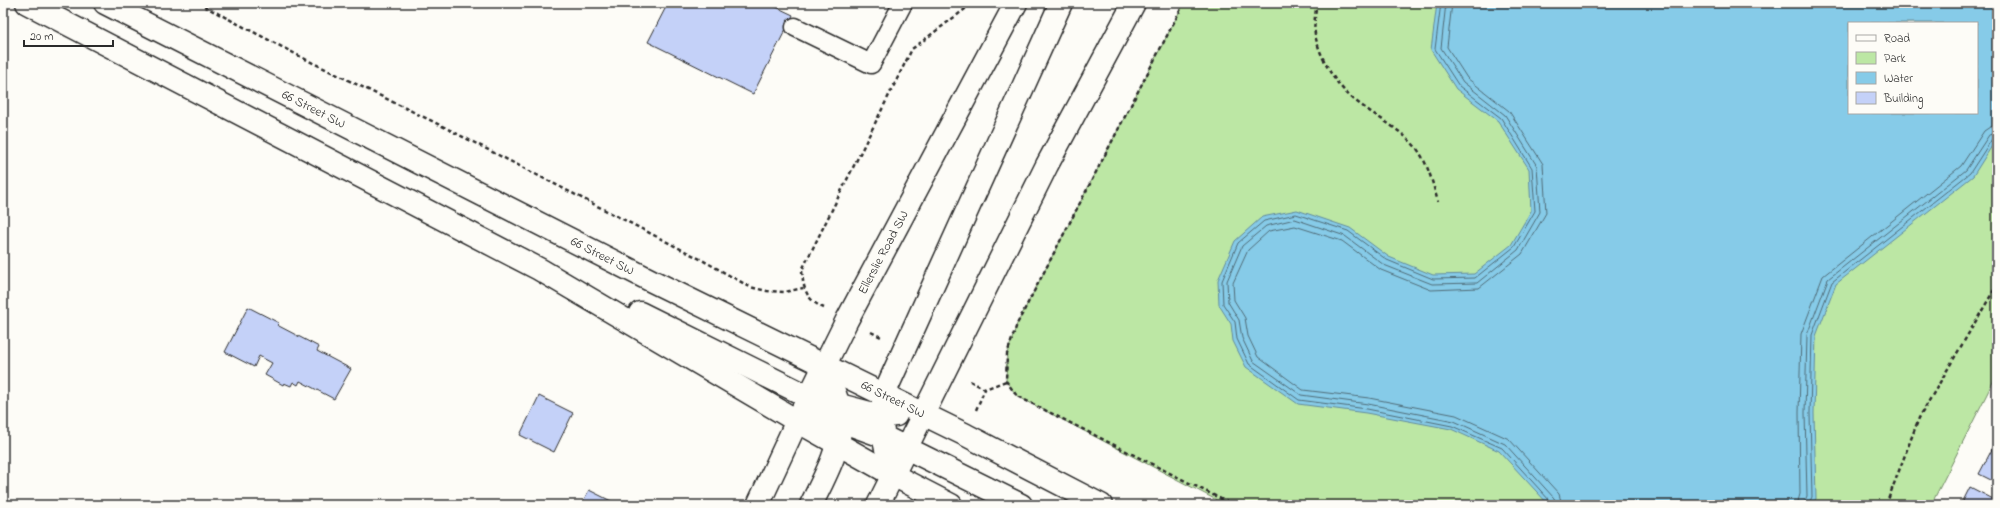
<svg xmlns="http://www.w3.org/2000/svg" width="2000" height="508" viewBox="0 0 2000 508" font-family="'Indie Flower',sans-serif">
  <rect width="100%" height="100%" fill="#fdfcf7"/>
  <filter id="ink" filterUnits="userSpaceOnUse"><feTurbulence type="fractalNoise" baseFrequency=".025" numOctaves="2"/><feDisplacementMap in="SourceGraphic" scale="8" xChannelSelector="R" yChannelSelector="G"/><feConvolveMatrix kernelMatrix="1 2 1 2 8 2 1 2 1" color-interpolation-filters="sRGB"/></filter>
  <g filter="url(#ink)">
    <path fill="#bce7a4" stroke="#748968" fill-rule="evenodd" d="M1184,3h813v371l-66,131h-705l-209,-109 -11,-15 1,-27 10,-30zM1849,23h128v90h-128z"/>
    <path fill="#86cbe8" stroke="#628b9c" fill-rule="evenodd" d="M1437,3h560v135l-24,38 -137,108 -20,52 -2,77 2,86 -5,6h-262l-50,-54 -48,-22 -85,-16 -68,-9 -52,-37 -13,-26 -2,-17 -12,-19 -1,-25 17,-39 27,-24 35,-7 53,18 39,29 44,18 41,-1 37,-29 20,-34 -2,-42 -31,-48 -42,-32 -25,-39zM1849,23h128v90h-128z"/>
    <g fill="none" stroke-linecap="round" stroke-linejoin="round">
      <path stroke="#4f6b77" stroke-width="1" d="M1441,3l-6,46 24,37 42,32 31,50 3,43 -21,36 -39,31 -42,1 -46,-19 -39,-29 -52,-17 -32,7 -26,22 -16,38 1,23 12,18 2,17 12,25 50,36 68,9 85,17 50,22 48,53 1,4
        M1446,3l-5,45 22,34 42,33 32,51 3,46 -22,38 -41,33 -45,1 -48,-19 -39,-29 -50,-17 -29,7 -24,20 -15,35 1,21 11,18 3,18 11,23 48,34 67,9 86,17 51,23 49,54 2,7
        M1452,3l-5,44 20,31 42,33 34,53 3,49 -24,41 -43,34 -48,2 -50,-20 -39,-29 -47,-15 -26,5 -21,19 -15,33 1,17 11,18 3,18 10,21 45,33 66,8 87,17 53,24 50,55 3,11
        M1797,505l3,-11 -1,-81 2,-79 22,-58 138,-110 23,-35 6,-4 7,-1
        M1803,505l4,-9 -2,-83 2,-78 21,-56 138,-109 23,-35 8,-3
        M1808,505l4,-8 -2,-84 2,-78 20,-53 138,-109 22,-34 5,-2"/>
    </g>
    <path fill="#c4d1f8" stroke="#2b2b2b" d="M668,3h107l-1,3 19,9 -40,79 -105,-52z
      M248,307l31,16 -2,2 42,22 -2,4 34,18 -17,30 -34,-18 -2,4 -5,-3 -2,4 -7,-3 -1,2 -18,-10 7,-12 -13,-7 -5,11 -29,-15z
      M539,396l34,17 -19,39 -34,-17z
      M1997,440v43l-18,-9z
      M1970,487l27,14v4h-36z
      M589,490l30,15h-38z"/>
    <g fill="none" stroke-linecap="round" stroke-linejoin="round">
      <g stroke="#2b2b2b" stroke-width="21">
        <path id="lane" d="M795,27l76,37 32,-61"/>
      </g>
      <g stroke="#2b2b2b" stroke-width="25">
        <g id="secondary">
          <path d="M27,3l512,266 258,152 96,54 58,30"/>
          <path id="s1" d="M105,3l547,278 314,154 135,70"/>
          <path d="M640,313l169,84 72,19 15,-1"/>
          <path d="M798,421h43l41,15 139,69"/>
          <path d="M893,475c-9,-32 -14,-47 -9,-81l177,-391"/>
          <path id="s2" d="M758,505l39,-84 50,-101 169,-317"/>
          <path d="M811,505c12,-25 29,-55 30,-83 0,-19 -11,-39 -17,-56"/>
          <path d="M878,505l169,-340 87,-162"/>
        </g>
      </g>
      <path stroke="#2b2b2b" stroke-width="2.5" stroke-dasharray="4 3" stroke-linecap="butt" d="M198,3l109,57 133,65 262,135 48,27 17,4 18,1 18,-4
        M1184,3l-167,321 -10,30 -1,27 11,15 216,109
        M1317,3c-2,12 -4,25 -1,36 7,25 21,48 41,63 18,14 38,24 54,40 16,16 21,39 27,60
        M824,308c-18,-8 -21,-20 -22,-38l110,-221 61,-46
        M871,332l10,5
        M970,381l15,8 21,-8
        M976,410l9,-21
        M1886,505l33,-87 78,-133"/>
      <use href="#lane" stroke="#fdfcf7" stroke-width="18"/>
      <use href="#secondary" stroke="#fdfcf7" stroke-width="22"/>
    </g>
  </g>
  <g text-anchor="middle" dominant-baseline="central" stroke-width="4" stroke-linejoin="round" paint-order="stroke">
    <g font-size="13" fill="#2b2b2b" stroke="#fdfcf7">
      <text stroke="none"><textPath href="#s1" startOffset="234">66 Street SW</textPath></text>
      <text stroke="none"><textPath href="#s2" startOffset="282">Ellerslie Road SW</textPath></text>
      <text stroke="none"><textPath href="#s1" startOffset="558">66 Street SW</textPath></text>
      <text stroke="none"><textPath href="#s1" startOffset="882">66 Street SW</textPath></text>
    </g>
  </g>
  <rect width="2000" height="508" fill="none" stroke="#fdfcf7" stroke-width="16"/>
  <rect x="8" y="8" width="1984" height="492" fill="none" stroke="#2b2b2b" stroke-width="1.5" filter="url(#ink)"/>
  <rect x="1848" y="22" width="130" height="92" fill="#fdfcf7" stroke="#a9a8a5"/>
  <rect x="1856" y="35" width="20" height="6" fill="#fdfcf7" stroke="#a9a8a5"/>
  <text x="1884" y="42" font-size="12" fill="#2b2b2b">Road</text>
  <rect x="1856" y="52" width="20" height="12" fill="#bce7a4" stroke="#a9a8a5"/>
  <text x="1884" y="62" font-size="12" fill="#2b2b2b">Park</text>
  <rect x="1856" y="72" width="20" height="12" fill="#86cbe8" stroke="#a9a8a5"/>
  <text x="1884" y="82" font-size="12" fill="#2b2b2b">Water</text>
  <rect x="1856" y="92" width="20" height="12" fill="#c4d1f8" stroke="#a9a8a5"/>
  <text x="1884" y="102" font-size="12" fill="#2b2b2b">Building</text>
  <path d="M24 40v6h89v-6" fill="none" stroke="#2b2b2b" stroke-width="2"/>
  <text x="30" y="40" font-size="12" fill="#2b2b2b" stroke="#fdfcf7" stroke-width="3" paint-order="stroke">20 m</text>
</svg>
